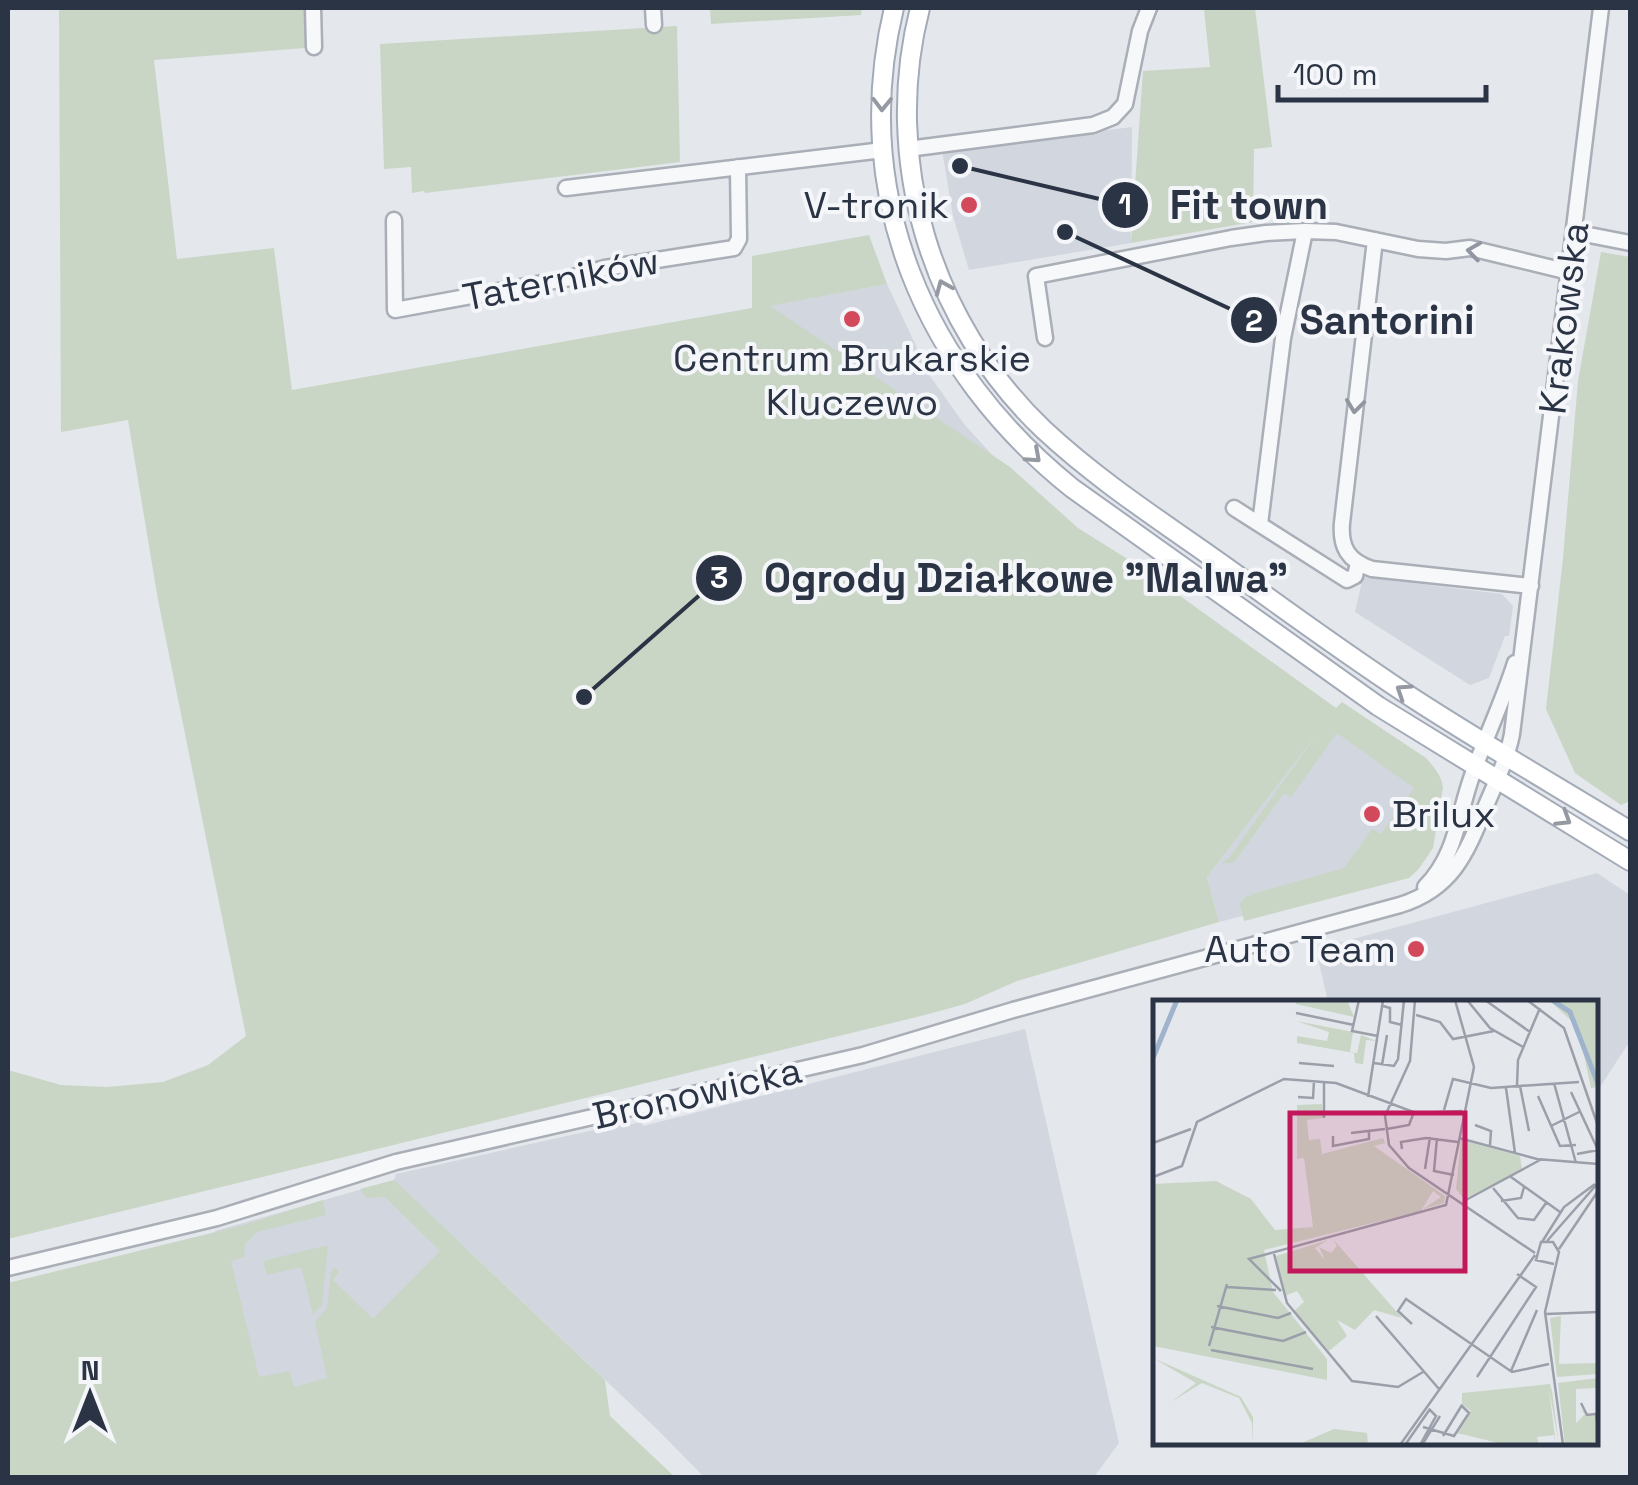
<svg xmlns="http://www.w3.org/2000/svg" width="1638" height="1485" viewBox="0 0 1638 1485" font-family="'Space Grotesk',sans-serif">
  <rect width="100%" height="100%" fill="#e4e7ec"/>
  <path fill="#d2d6de" d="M1132,127l-1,116 -162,27 -16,-54 -11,-66z
    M887,284l43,92 34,48 32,35 -228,-153z
    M1363,577l139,17 11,12 -4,30h-4l-16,42 -19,7 -115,-73z
    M1337,708l101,72 -28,93 -191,49 -12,-45z
    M1597,873l33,22v146l-34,52v-91h-268l-12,-53z
    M1025,1029l94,414 -25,34h-390l-46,-47 -191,-181 -198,202 -54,-220 179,-51 2,-6 234,-52 2,2 9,-2 2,4z"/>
  <path fill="#c9d6c5" d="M59,8h245l1,40 -151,12 23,199 97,-11 18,142 460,-82v-52l117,-21 18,49 -117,22 240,161 68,61 59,37 199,143 6,-6 84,56c8,9 16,18 17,30l-10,60 -15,22 -9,8 -165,43 -4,-17 6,-8h5l1,-2 92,-26 28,-39 9,5 33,-46 -77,-55 -46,64 -7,-4 -48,67 -4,3h-11l8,-5 88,-124 -110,143 12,45 -202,59 -52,23 -44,12 -913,223v-169l53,15 46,2 56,-5 45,-17 38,-29 -88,-436 -30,-180 -67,12z
    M710,8h152l-1,7 -150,9z
    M1255,8l17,139 -18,2 -1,73 -122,21 12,-172 67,-4 -6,-58z
    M677,26l3,136 -255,31 -1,-2 -12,2 -1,-26 -27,2 -4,-125z
    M1601,252l29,5v544l-9,4 -46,-32 -29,-64 17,-151 15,-177z
    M394,1180l211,200 5,36 65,61h-667v-194l236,-58 79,-25 3,15 -69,17 -12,12 -1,13 -13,4 28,116 31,-6 4,16 33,-9 -12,-56 12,-14 4,-36 3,-5 5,5 -6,8 40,39 67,-68 -55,-54 -19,1 -6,-9z
    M328,1245l-6,60 -9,9 -12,-47 -34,8 -4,-14z"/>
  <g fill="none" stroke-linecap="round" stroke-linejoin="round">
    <g stroke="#a9aeb7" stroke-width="19">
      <path id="minor" d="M313,8l1,39
        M653,8l1,17
        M908,149l185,-24 20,-8 12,-13 15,-73 9,-23
        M566,188l317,-38
        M394,220l1,90 175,-32 35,-10 129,-20 5,-9 -1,-72
        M1574,232l56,11
        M1375,240l-33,283c-2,24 6,38 30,46l159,17
        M1045,338l-9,-62 195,-38 35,-5 39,-2 31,1 82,17 28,2 24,-3 99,24
        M1234,508l113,72 8,-4 3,-13
        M1260,524l23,-186 22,-107
        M1425,887c32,-32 33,-74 48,-114 13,-37 30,-72 42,-110
        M8,1268l209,-50 179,-56 467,-107 150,-45 387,-105c52,-16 66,-51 85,-97 10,-24 22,-48 27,-74l89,-726"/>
    </g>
    <g stroke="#a3abb8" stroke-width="22">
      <path id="major" d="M894,8c-45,187 31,362 178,480l306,218 252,155
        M920,8c-39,151 11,315 124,422 59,55 128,98 193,145 55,40 111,80 168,118 73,48 150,92 225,138"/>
    </g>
    <use href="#minor" stroke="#f7f8fa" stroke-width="14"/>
    <use href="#major" stroke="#fff" stroke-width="18"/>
  </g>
  <defs><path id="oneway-chevron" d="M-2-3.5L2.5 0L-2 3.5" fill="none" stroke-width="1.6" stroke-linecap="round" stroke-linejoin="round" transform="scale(2.5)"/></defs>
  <g stroke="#959aa2">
    <use href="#oneway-chevron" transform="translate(882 104) rotate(91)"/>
    <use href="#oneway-chevron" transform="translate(943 287) rotate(-113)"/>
    <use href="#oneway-chevron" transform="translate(1034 456) rotate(42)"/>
    <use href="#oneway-chevron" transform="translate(1403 691) rotate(-147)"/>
    <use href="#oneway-chevron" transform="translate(1564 819) rotate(32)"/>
  </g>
  <g stroke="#9196a0">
    <use href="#oneway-chevron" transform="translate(1474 251) rotate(-172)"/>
    <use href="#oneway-chevron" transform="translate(1355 406) rotate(97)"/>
  </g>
  <g fill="#d1495b" stroke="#f4f6f9" stroke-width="4">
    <circle cx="969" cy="205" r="10"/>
    <circle cx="852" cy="319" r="10"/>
    <circle cx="1372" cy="814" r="10"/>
    <circle cx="1416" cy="949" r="10"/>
  </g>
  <g text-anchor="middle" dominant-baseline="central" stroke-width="8" stroke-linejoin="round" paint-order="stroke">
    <g font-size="38" fill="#2b3445" stroke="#f4f6f9" text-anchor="end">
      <text x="949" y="205">V-tronik</text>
      <text x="852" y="358" text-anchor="middle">Centrum Brukarskie<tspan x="852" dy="44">Kluczewo</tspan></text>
      <text x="1392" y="814" text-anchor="start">Brilux</text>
      <text x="1396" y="949">Auto Team</text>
    </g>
    <g font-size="38" fill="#2b3445" stroke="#f4f6f9">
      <text transform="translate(561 279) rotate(-11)">Taterników</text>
      <text transform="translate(1564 318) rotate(-83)">Krakowska</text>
      <text transform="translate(697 1093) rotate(-13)">Bronowicka</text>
    </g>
  </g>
  <g transform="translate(1153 1000)">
    <rect width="445" height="445" fill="#e4e7ec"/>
    <path d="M143,0h51l7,17 -58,-13zM396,0h49v87l-7,1 -13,-61zM143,21l57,11 -3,20 7,1 4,-18 15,6 -10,-1 -3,24 -8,-1 -1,-10 -57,-10v-7l30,5 2,-9zM169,104l1,14 -16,2 2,20 11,-1 2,15 61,-16 2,5 -11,3 71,50 -1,7 -21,6 18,-12 -8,-6 -12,20 -157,39 9,42 54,67v21l-174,-34v-162l63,-3 35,18 24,31 38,-3 -9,-69 -7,1v-54zM308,140l59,16 2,14 -58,29 -8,-10zM180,239l69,79 -28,-8 -19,20 -18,-10 10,16 -18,15 -35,-40 10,-9 -7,-11 -12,5 -9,-40 52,-16 -13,8 10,12 -6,-13 12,6 6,-7zM408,316l-2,48 39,-1v11l-41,3 -7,-59zM0,358l88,39 12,20v28l-1,-22 -13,-25 -37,-15 -31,19 25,-19zM445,378v10l-22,1v34l9,-9 -5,-4 15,6 3,26 -33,3 -7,-62zM397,384l2,7 7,54 -10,-56 7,56 -2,-10 -17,2 2,8h-32l-50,-12 14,-22 -9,-7v-11zM181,429l33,4 1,12h-71z" fill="#c9d6c5"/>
    <path fill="none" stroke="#9fb4cc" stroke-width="5" d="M399,0l18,12 28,72M0,58l24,-58"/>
    <path fill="none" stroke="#9a9fa9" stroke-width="2.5" d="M206,0l-7,31 26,5M262,0l-5,61 -25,55 4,29 20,23 126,85M314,0l23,28 33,19M332,0l45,32M374,0l37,28 34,98M230,6l7,2v14l12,3M143,13l58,12M263,15l24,7 13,17 41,-8M146,63l35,3M221,63l20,3 4,-7 6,-59M229,65l5,-30M401,83l22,80M364,85l1,-25 22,-52M367,86l9,45M353,88l9,65M418,92l27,58 -21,4M385,96l22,50 16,-1M145,97l15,1 1,-17M215,97l15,-97M291,110l9,-31 38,9 88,-6M171,118v-36M322,125l16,6 -1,14M398,126l28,-14M234,129l22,-4 5,-13M198,133l34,-4M180,136v10l36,-7v-8M284,138l-3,33 20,4M306,138l78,21 61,5M0,143l38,-14M249,149l-1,-7 25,-4 32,4M272,169l5,-32M0,177l29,-11 15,-44 87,-43 52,4 80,30 46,-2M358,177l49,35M340,188l25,30 16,2 12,-17M311,201l76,-41M348,201l20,-3 3,-11M394,241l51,-58M389,242l22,-35 31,-23M406,249l39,-58M121,254l13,49 65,78 46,6 25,-15M401,264l-18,-4 5,-18h12l6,10 -14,60 18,133M74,287l49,3M128,291l-32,-32 197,-54 28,-138 -19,-67M64,306l61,12 13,-5M393,314l52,-2M223,316l63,73M259,324l-14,-13 8,-12 106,73 37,-8M58,327l72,14 23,-9M56,346l18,-62M58,350l102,19M358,371l26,-61M324,377l59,-90 -19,-13M428,403l6,12 9,-1 2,15M270,427l31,9 15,-23 -8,-8M290,436l19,-31M247,445l135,-190M252,445l25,-36M267,445l16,-29 -7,-7M269,445l18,-29"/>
    <path fill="#c2185b" fill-opacity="0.15" stroke="#c2185b" stroke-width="5" d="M137,113h175v158h-175z"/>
    <rect width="445" height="445" fill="none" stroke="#2b3445" stroke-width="5"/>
  </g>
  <path fill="none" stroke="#2b3445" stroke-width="4" d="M960 166L1125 205M1065 232L1254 320M584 697L719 578"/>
  <g fill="#2b3445" stroke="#f4f6f9" stroke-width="4">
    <circle cx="960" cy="166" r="10"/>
    <circle cx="1065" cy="232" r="10"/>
    <circle cx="584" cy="697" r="10"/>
    <circle cx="1125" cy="205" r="25"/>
    <circle cx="1254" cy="320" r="25"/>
    <circle cx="719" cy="578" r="25"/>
  </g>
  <g font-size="30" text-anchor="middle" font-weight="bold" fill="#fff">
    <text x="1125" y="215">1</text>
    <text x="1254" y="331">2</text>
    <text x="719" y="588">3</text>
  </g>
  <g font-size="40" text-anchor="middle" font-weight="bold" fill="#2b3445" stroke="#f4f6f9" stroke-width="8" stroke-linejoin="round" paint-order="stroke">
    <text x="1249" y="219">Fit town</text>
    <text x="1387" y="334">Santorini</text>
    <text x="1026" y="592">Ogrody Działkowe "Malwa"</text>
  </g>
  <rect width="1638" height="1485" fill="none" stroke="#2b3445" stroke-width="20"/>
  <g transform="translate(90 1395)" stroke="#f4f6f9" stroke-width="8" paint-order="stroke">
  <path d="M0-8L18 38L0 25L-18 38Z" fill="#2b3445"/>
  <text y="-15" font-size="28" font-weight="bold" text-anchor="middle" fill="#2b3445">N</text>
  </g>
  <path d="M1278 85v15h208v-15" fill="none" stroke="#2b3445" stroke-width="5"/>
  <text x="1293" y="85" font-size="30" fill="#2b3445" stroke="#f4f6f9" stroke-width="8" paint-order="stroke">100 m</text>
</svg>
